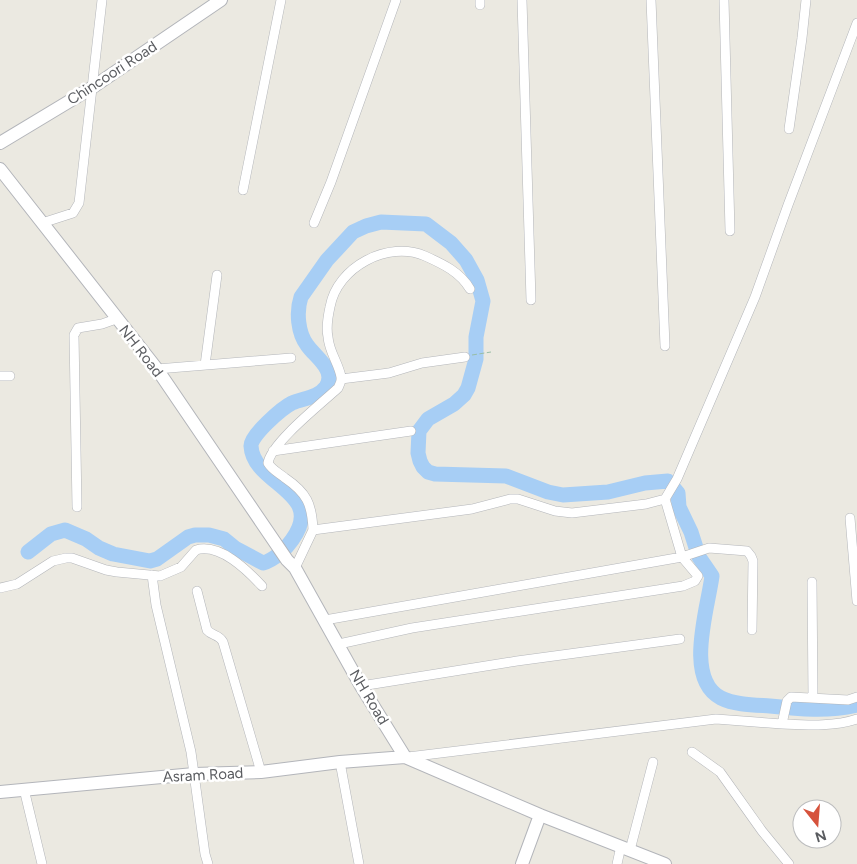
<svg xmlns="http://www.w3.org/2000/svg" width="857" height="864" viewBox="0 0 857 864" font-family="Figtree,sans-serif">
  <rect width="100%" height="100%" fill="#ebe9e1"/>
  <g fill="none" stroke-linecap="round" stroke-linejoin="round">
    <path stroke="#a7cef5" stroke-width="15" d="M28,552l23,-18 14,-4 21,9 13,9 14,6 37,7 7,-2 31,-22 7,-2h14l15,4 11,9 28,15c11,-3 23,-14 29,-23 35,-48 -39,-55 -41,-94 -1,-10 31,-38 41,-43 11,-5 26,-5 34,-16 11,-17 -11,-30 -19,-42 -9,-12 -11,-33 -6,-48l26,-37 26,-28 13,-6 15,-4 45,2 25,19 15,17 11,20 6,21 -7,36v22l-8,29 -4,7 -10,9 -26,15 -9,12 -1,22 2,8 3,6 5,5 7,2 71,2 42,16 15,3 45,-3 37,-9 23,-2 10,12 1,14 12,25 8,25 13,19c-4,32 -28,103 9,122 14,7 34,7 49,8 28,3 59,6 87,-1"/>
    <g stroke="#b4b6ba" stroke-width="10">
      <path id="street" d="M480,0v5
        M522,0l9,300
        M651,0l14,346
        M724,0l6,231
        M789,129l13,-91 4,-38
        M243,190l38,-190
        M42,223l31,-10 6,-10 23,-203
        M314,223l17,-41 65,-182
        M205,365l12,-90
        M157,369l134,-11
        M0,376h10
        M341,379l48,-6 33,-10 43,-6
        M273,451l138,-20
        M77,507l-3,-172 4,-7 24,-4 14,-5
        M850,518l7,83
        M313,530c-1,-26 -6,-37 -28,-52 -6,-5 -13,-8 -17,-15 3,-20 54,-60 70,-75 2,-4 4,-7 3,-11 -2,-13 -12,-25 -13,-40 -2,-9 0,-21 2,-30 7,-40 58,-67 95,-51 18,8 35,16 45,33
        M295,568l18,-38 159,-21 38,-10h8l37,12 17,2 74,-9 19,-5 12,-20 78,-182 33,-92 69,-182
        M152,575l4,30 35,147 14,102 3,10
        M812,582l1,116
        M0,588l17,-4 36,-23 13,-3h6l34,12 11,2 43,4 21,-9 15,-17c24,-7 51,20 66,36
        M197,591l10,39c5,6 12,4 16,12l38,130
        M325,620l357,-63 27,-9 38,3 4,5 2,5 -1,69
        M339,644l73,-16 271,-42 12,-5 3,-5 -16,-19 -17,-58
        M361,686l156,-25 163,-22
        M857,697l-9,3 -57,-3 -4,4 -5,23c24,1 52,3 75,-5
        M692,752l28,20 42,59 27,33
        M408,757l308,-38 66,5
        M340,762l19,102
        M24,789l18,75
        M630,850l23,-88
        M617,864l4,-18"/>
    </g>
    <g stroke="#b3b5ba" stroke-width="14">
      <path id="secondary" d="M0,143l93,-56 128,-87
        M0,169l157,200 130,191 8,8 66,118 44,71
        M0,792l194,-18 67,-2 79,-10 65,-5 135,58 125,49
        M522,864l18,-49"/>
    </g>
    <path stroke="#99bea6" stroke-width="1" stroke-dasharray="5 2.5" stroke-linecap="butt" d="M472,355l19,-3"/>
    <use href="#street" stroke="#fff" stroke-width="9"/>
    <use href="#secondary" stroke="#fff" stroke-width="12"/>
  </g>
  <g text-anchor="middle" dominant-baseline="central" stroke-width="5" stroke-linejoin="round" paint-order="stroke">
    <g font-size="15" fill="#5a5c60" stroke="#fff">
      <text transform="translate(112 73) rotate(-33)">Chincoori Road</text>
      <text transform="translate(141 351) rotate(52)">NH Road</text>
      <text transform="translate(369 697) rotate(59)">NH Road</text>
      <text transform="translate(203 775) rotate(-3)">Asram Road</text>
    </g>
  </g>
  <g transform="translate(817 824) rotate(163)"><circle r="24" fill="#ffffff" stroke="#bdbebf"/>
  <path d="M0-4L9 19L0 12L-9 19Z" fill="#d6523c"/>
  <text y="-8" font-size="14" font-weight="bold" text-anchor="middle" fill="#5a5c60">N</text>
  </g>
</svg>
